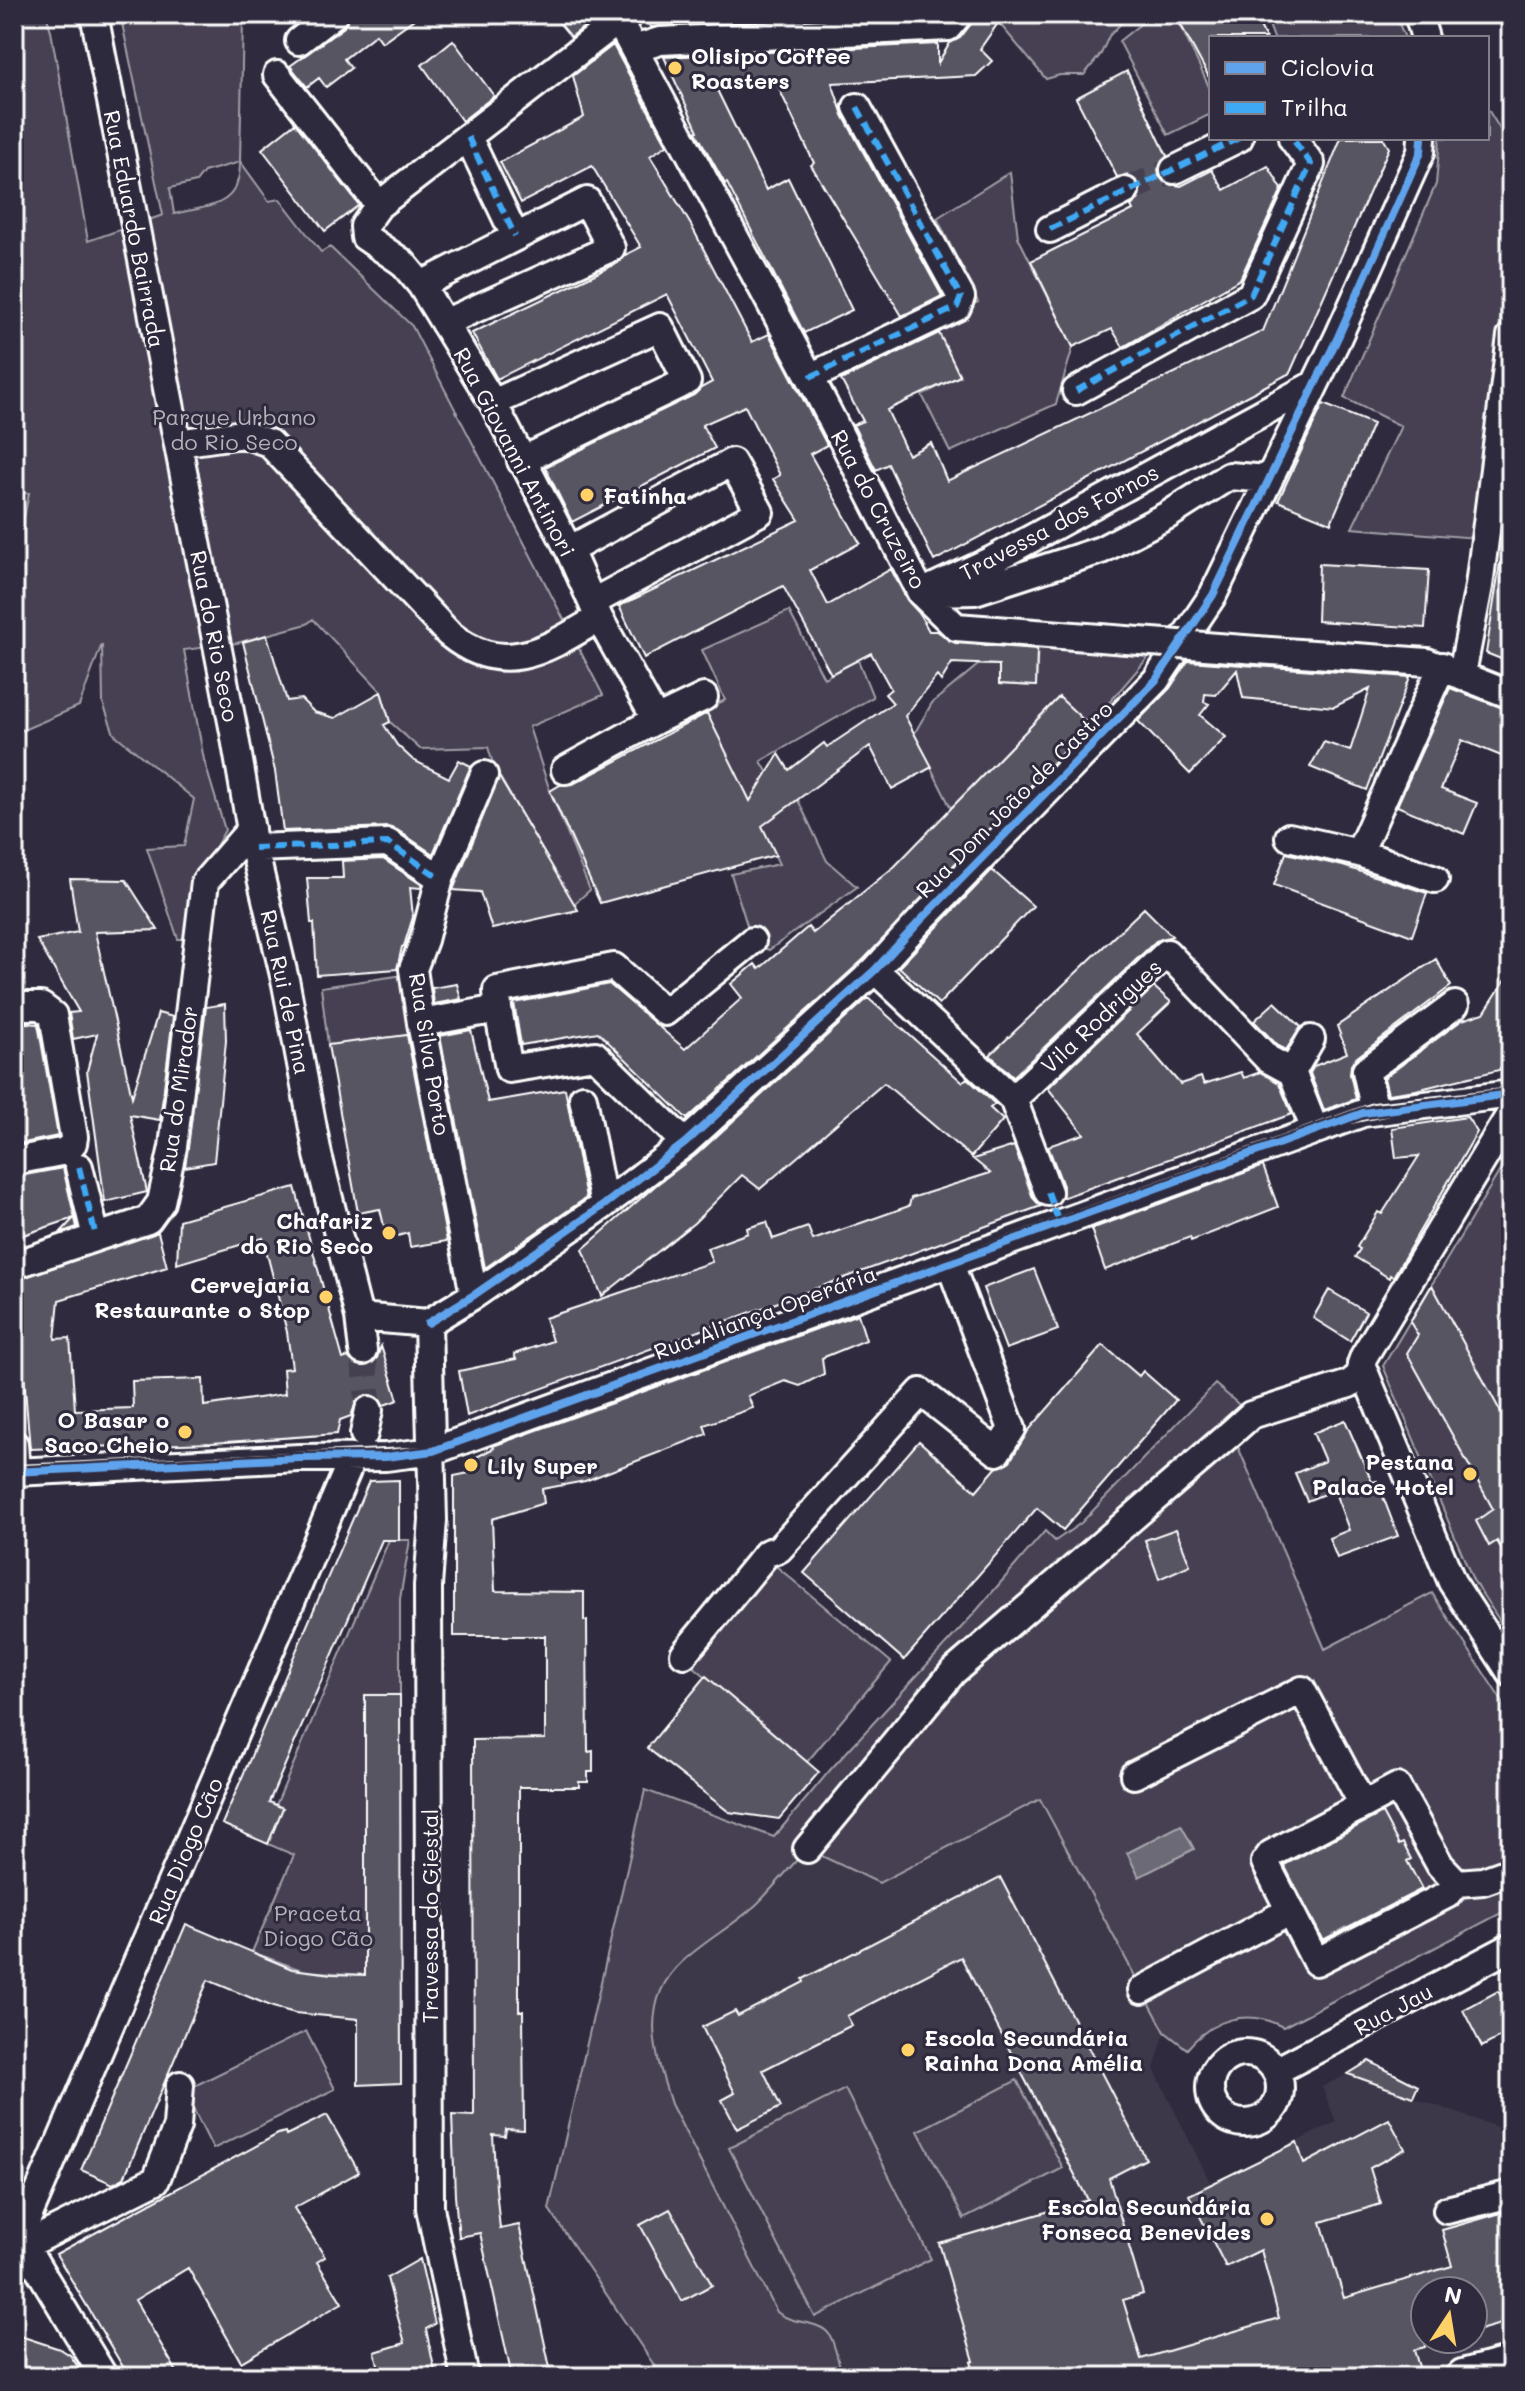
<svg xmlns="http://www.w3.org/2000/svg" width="1525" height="2391" viewBox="0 0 1525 2391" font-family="Mali,sans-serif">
  <rect width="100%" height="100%" fill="#2f2a3d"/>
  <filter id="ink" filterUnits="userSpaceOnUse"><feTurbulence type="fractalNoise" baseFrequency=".0125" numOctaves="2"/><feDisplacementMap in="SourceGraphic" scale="16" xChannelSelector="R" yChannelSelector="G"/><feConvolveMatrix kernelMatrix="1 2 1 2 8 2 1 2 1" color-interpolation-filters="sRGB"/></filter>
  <g filter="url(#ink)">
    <path fill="#3c3749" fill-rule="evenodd" d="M1040,1799l125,233 -11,37 57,115 125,-62 -14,-35 26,-13 163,58v245h-668l-15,-44 -9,-8 -24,-3 -18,-10 -106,-208 -12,-36 -7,-40 2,-23 12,-27 16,-17 74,-56 51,-56 72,34zM1425,2291h48v48h-48z"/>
    <path fill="#464152" stroke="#a2a0a8" stroke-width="2" fill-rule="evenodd" d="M14,14h32l5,17 37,210 75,-26 -43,-201h66v3l57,1 -3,143 29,40 11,-2 41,53 9,-5 82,79 191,369 -74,32 21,64 40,99 -16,14 -2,8 -20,-45 -58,-100 -6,-20 -68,2 -30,-27 -9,-31 -68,-72 -6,5 -70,19 -53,7 20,110 21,70 -25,46 -10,63h-12l-31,-91 37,-2 10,-47 -80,-65 -11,-31 -1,-59 -23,62 -65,28v-167l15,-74h-15zM240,162c0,46 -30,43 -66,52l-4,-26 26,-6 8,-10z
      M987,14h143l-21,22 -8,18 -17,21h-24l-14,4 -47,-56z
      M1153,14h22l36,77v23l-43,21 -49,-94z
      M1265,14h130l10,24h-131z
      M1487,108l24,39v68l-34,323 -125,-10 49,-102 -57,-28 92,-214 4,-46h47z
      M1010,172l8,65 55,110 -17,57 -106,48 -28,-57 38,-19 -17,-35 -15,7 -9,-18 59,-28 -41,-84z
      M789,611l35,67 34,-18 15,37 -112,64 26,46 11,-7 29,61 30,26 -88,63 -17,-9 -21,-67 48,-10 -74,-154 20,-10 -23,-50z
      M1038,641l114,12 -63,73 -30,-29 -108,111 -37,-74 18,-31 46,-38h21v19l37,2z
      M404,975l11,59 -87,11 -7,-58z
      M1511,1152v486l-38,-58 -90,-214z
      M1215,1384l36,31 -19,18 93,216 107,-56 79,122v193l-228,119c-36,-19 -71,-8 -96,22l-22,-17 -125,-233 -161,84 -72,-34c-17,18 -33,38 -50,55 -23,21 -51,36 -74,57 -45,40 -28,93 -12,143l106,208c15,13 42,8 52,22 7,11 9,30 14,43h-181l-113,-168 96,-419 129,47 57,-68 139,-151 75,-87 10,10 26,-18z
      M389,1540h21l-10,59v96l-35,1v279l-61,-4 -52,-19 42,-97 -26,-11 8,-39z
      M764,1556l127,106 -84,100 -127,-107z
      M306,2031l29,58 -122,60 -29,-58z
      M1017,2080l46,88 -99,51 -46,-88z
      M845,2089l86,170 -116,58 -86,-169z"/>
    <path fill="#6d6a77" stroke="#a7a6ad" stroke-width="2" d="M1181,1825l13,24 -55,28 -12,-24z"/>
    <path fill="#595564" stroke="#fff" stroke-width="2" d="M350,14h71l-39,28 -6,-8 -32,25 7,9 -25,19 -7,-9 -12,9 -17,-21 54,-39z
      M552,14h47v1l-28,22z
      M644,14h242l-236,13z
      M975,14h10l13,9 -18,26 12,12 -16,15 -144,7 11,32 99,181 -40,20 -91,-151 3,-2 -38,-81 -59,8 49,100 22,-12 64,132 -48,23 -77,-150 -2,1 -29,-52 2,-1 -34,-74 274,-13v19l12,-20 10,-5 11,-14z
      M1175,14h79l12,24h-55v43z
      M453,40l41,56 -32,25 -40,-56z
      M613,45l54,100 -17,11 41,69 61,117 17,-8 58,111 -17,9 50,89 -50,27 18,35 63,-36 16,31 12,13 10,18h8l18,12 82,6 -1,37 -37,-2v-19l-47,-2 -11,18 -4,-5 -32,40 27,51 -40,22 -22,-43 -108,80 14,29 -176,48 -50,-112 10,-6 13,-1 134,-71 43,88 29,-47 10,16 35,-27 3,4 66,-44 -8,-9 6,-5 -20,-36 -40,21 -48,-88 -139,72 -25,-52 180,-86 -26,-41 7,-4 -35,-69 -43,19 13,23 -143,74 -27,-55 149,-72 7,-7 11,-6 -45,-88 -170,85 -25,-46 146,-70 7,-8 16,-8 -49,-81 -71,37 -21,-41 84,-45 -11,-41z
      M1127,71l40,85 -9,12 1,8 6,7 16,3 31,-16 12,20 44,-24 14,23 -42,90 -117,68 -11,-18 -39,18 -42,-86 102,-51 -2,-4 8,-7 2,-8 -2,-8 -12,-8 -10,2 -41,-79z
      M295,123l64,82 -34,26 -63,-82z
      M1341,138h42l6,10 -99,225 -356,188 -46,-97 -12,6 -23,-45 10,-4 -22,-41 98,-47 21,43 -73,34 21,45 23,-12 16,38 316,-150z
      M1323,404l50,20 -42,99 -53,-22z
      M1500,563l11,1v99l-25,-10z
      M1319,564l110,6 -4,58 -108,-7z
      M267,635l20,66 14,-2 13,13 21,6 46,-26 9,30 -6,3 13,20 16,15 36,18 10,-18 12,6 -38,88 -36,-24 -9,-3 -105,4 -8,-60 -32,-129z
      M1188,661l68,5 154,11 -43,113 -57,-23 14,-25 26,9 20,-62 -36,18 -91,-9 -6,-28 -21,25 -11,-1 -1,8 5,2 -9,11 26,22 -36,37 -52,-53 32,-33z
      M1450,688l61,23v49l-49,-20 -21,49 36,14 -13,31 -67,-28z
      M1059,697l30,28 -225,234 -177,160 -89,-87 -77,13 -7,-42 95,-19 76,65 57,-51 -11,-14 24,-20 4,5 49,-42 5,6 82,-67z
      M499,777l79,133 -86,19 -12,-37 -27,-2z
      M1286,853l57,13 84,27 -15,43 -138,-51z
      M383,859l39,26 -1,3 -11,-1 3,30 -9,29 -2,1 -5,22 -80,6 -3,-52h-3l-4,-45h36l-1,-17z
      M992,870l41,36 -94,98 -40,-37z
      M70,879l56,1 32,50 -63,2 37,165 26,-84 15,4 -13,103 -30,-5 17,77 -42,10 -18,-131 10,-37 -24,5 -4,-26 10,-1 -42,-72 41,-8z
      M1144,908l28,28 -16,5 -143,136 -23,-22z
      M1436,959l15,27 -95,72 -5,7 -1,9 6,25 -32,11 -14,-37 4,-7 33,-13 -10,-27z
      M1511,971v79l-12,20 -83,20 -28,4 -4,-16 78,-58 22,-7z
      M457,984l4,15 -27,5 -2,-16z
      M1154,987l17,15 -34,32 43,50 21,-7 3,7 37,-12 3,6 16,-6 19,11 13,31 -230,84 1,-12 -15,-40 36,-12 -36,-46z
      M868,998l94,84 5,-4 28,26 -5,4 13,12 -32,37 -87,-74 -124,106 -18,-14 -48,48 -92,73 -19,-47 73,-64 40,-30z
      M1275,1002l26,25 -15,23 -8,-4 -24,-25z
      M225,1004l1,37 -12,121 -29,5 21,-160z
      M14,1022l24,2 20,112 -44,9z
      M471,1030l17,72 77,-13 21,109 -101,70 -45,-232z
      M407,1035l40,206 -37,6 -2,-14 -21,6 -7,-30 -22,4 -30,-168z
      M1467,1117l10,15 -84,145 -3,-2 -1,3 -34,-21 5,-8 -3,-2 21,-35 4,2 37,-58 -23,2 -4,-30z
      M1014,1146l19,52 8,8 -574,210 -8,-45 57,-12 -2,-5 38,-13 -7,-23 167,-56 -5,-14 41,-15 -1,-5 20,-6 6,17 35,-12 5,13 96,-34 2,-8 79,-25 -17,-14z
      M1263,1166l15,41 -87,34 -1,-4 -85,33 -14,-41z
      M63,1168l14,59 -17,6 14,-15 -60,20v-61z
      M295,1187l48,172 5,-2 8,8 10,2 11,-9 4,-12 17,54 -14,5 -11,-10h-10l-6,5 -6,16 -11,4 -3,14 -125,9 -182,6 -14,-169 142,-48 9,35 -108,33 -4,39 15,-1 5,72 58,-2 -1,-27 71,-2 1,27 81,-12 -2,-25 9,-1 -5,-36 -24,-94 -86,26 2,-44z
      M1034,1269l24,61 -52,19 -23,-61z
      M1432,1285l79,146v135l-14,-25 -8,5 -13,-25 17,-12 -86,-156 11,-18 -8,-13z
      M1329,1290l37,22 -16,29 -37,-23z
      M858,1314l8,26 -44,18 2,16 -24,12 -15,-5 -37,15 5,12 -49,17 3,9 -122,47 -43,8 2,14 -52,16 3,72 89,1v29h3l1,131 5,-1v21h-5v10h-9v5h-60v224h4l1,119 -18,-1 -1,7 -12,-1 3,53 4,41 19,-4 33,152h-40l-32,-144 -21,4 -4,-41 -3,-81 22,1 -1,-376 72,-1v-103h-91v-160l15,-3 -4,-10 29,-15 -1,-2z
      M1103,1345l36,31 4,-5 33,29 -113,130 -26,-22 -133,152 -100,-87 115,-132 57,50 20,-23 14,-7 18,-30z
      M1345,1420l27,62 5,-1 21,55 -61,22 -8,-20 20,-8 -15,-40 -27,11 -12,-28 30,-12 -12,-28z
      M399,1480v60h-17l-113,262 14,6 -15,36 -46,-20 147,-343z
      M1176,1529l14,36 -31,14 -14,-39z
      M706,1676l113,96 -40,47 -50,-7 -82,-64z
      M365,1695h35l1,388 -43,2v-66l-63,-6 -22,-6 -65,-27 -84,198 -11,6 -32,-14 105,-246 106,45 40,5 33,1z
      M1382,1813l17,32 4,-2 8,16 -4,2 15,28 -99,51 -39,-75z
      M1000,1877l146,282 -37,19 34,116 -20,6 18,59 138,-41 -18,-68 -35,17 -37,-72 108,-53 7,22 85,-45 16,30 -35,19 11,36 -60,18 23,76 108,-32 -10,-36 66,-19 3,10v100l-38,11v-41h-48v56l-11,3 8,27h-324v-5l7,-3 -26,8h-103l-5,-15 3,-1 -35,-118 149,-43 -127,-243 -114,59 5,9 -89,45 18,37 -44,22 -15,-29 13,-7 -33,-66 33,-16 3,5 66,-34 -1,-3z
      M1498,1991l13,23v17l-29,16 -19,-37z
      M1369,2061l49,25 -5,11 -65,-23z
      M327,2115l32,57 -65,36 31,49 -8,5 25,41 -101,59 -53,-94 -53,32 45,77h-51l-73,-123 222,-120 7,-2 1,3z
      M670,2209l42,76 -30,16 -42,-76z
      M420,2259l15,65 -9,5 10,48h-55l-6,-25 30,-9 -18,-65z
      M14,2334l46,15 10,6 15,22h-71z"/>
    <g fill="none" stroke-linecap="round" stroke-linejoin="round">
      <path stroke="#443f50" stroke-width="26" stroke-dasharray="26 13" stroke-linecap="butt" d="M1125,191l49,-21
        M363,1351l6,59"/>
      <g stroke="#fff" stroke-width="32">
        <path id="minor" d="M94,14l140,718 20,116 32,136 32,171 41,162 69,6
          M615,14l195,363 111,216 35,34 53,4
          M1418,14l7,24
          M619,20l-240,185 -15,21 1,11 37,25 19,23 72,118 76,147 30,68 57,102
          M299,41l35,-27
          M634,49l26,-8 288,-14 11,-13
          M277,75l102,130
          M468,137l47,99
          M1174,170l65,-32
          M1050,229l75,-38
          M421,285l166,-84 24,47 -167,75
          M810,377l147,-70 4,-10 -104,-190
          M1076,391l175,-96 60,-131 -19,-26
          M493,403l167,-76 27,54 -166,80
          M178,443l65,-9 26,9 180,191c55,45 98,15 150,-16
          M569,550l163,-88 28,50 -167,90
          M932,592l43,-1 126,-41 67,-35 61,-39 40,3
          M921,593l71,-33 323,-176
          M1257,650l170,12 84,33
          M1462,674l17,-88 32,-250
          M565,770l91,-50 48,-23
          M1289,837l70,16
          M254,848l134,-5 52,35
          M1435,879l-76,-26 83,-187
          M875,970l138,129 35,93
          M14,1006h27l12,9 21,122 -1,6 -7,8 -52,10
          M498,1009l11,60 86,-14 90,88
          M421,1023l77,-14 -1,-19 117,-23 51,45 87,-71
          M1292,1072l19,-33
          M583,1098l21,107
          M1013,1099l154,-146 101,106 24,13 23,58
          M1375,1111l-9,-40 89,-66
          M1511,1113l-147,243 -3,8 91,218 59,91
          M79,1167l17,70
          M14,1265l134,-45 13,-18 12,-55 32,-265 46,-53
          M474,1295l-53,-272 -8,-54 11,-29 16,-62 44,-103
          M359,1317l4,34
          M428,1323l46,-28 130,-90 81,-62 190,-173 45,-49 236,-241 57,-85 125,-258 83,-185 1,-14
          M428,1323l5,197 -5,66 2,622 35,169
          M364,1434l5,-24
          M14,1444l2,28
          M14,1472l285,-14 87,-1 47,-6 930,-338 148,-19
          M684,1654l83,-101 12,-4 142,-157 76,60 15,-23 -62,-165
          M1134,1775l168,-85 61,115
          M807,1849l146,-177 279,-240 19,-17 98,-31 14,-11
          M1457,1883l-9,11 -132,68 -51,-100 6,-8 126,-67 43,78 17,18 26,-2 28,-10
          M1142,1990l147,-79
          M1210 2088a35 35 0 1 1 70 0a35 35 0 1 1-70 0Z
          M1276,2071l235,-124
          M1447,2210l64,-16
          M22,2231l325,-760
          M22,2231l3,15 79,131
          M14,2251l142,-71 21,-54 3,-41
          M1458,2377l4,-4 49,-13"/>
      </g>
      <use href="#minor" stroke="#2f2a3d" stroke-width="26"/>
      <path stroke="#fff" stroke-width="2" d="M1351,1123l63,-13
        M14,1465l418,-18 941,-344 138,-15"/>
      <g stroke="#fff" stroke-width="32" stroke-linecap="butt">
        <path id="minor-bridge" d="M1009,631l248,19"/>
      </g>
      <use href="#minor-bridge" stroke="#2f2a3d" stroke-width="26"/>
      <path stroke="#3fa9f5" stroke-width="6" stroke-dasharray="12 6" stroke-linecap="butt" d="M468,137l47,99
        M1050,229l189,-91
        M810,377l147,-70 4,-10 -104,-190
        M1076,391l175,-96 60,-131 -19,-26
        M254,848l134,-5 52,35
        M79,1167l17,70
        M1048,1192l11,31"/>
      <g stroke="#2f2a3d" stroke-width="13">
        <path id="cycleway" d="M428,1323l46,-28 130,-90 81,-62 190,-173 45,-49 236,-241 57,-85 125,-258 83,-185 1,-14
          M14,1472l285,-14 87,-1 47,-6 930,-338 148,-19"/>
      </g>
      <use href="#cycleway" stroke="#60a3ed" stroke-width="8"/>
    </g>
  </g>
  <g fill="#ffd166" stroke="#2f2a3d" stroke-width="3">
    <circle cx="675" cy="68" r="8"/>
    <circle cx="587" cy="495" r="8"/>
    <circle cx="389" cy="1233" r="8"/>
    <circle cx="326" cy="1297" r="8"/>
    <circle cx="185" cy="1432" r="8"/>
    <circle cx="471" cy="1465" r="8"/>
    <circle cx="1470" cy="1474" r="8"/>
    <circle cx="908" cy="2050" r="8"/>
    <circle cx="1267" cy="2219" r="8"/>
  </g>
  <g text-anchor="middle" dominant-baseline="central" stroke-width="6" stroke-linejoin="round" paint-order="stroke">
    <g font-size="22" font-weight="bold" fill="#fff" stroke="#2f2a3d" text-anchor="end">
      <text x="691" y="55" text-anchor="start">Olisipo Coffee<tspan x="691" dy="25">Roasters</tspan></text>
      <text x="603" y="495" text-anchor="start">Fatinha</text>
      <text x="373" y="1220">Chafariz<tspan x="373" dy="25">do Rio Seco</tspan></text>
      <text x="310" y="1284">Cervejaria<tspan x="310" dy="25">Restaurante o Stop</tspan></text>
      <text x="169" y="1419">O Basar o<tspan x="169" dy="25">Saco Cheio</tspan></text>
      <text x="1454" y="1461">Pestana<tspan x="1454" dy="25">Palace Hotel</tspan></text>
      <text x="487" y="1465" text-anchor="start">Lily Super</text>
      <text x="924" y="2037" text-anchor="start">Escola Secundária<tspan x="924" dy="25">Rainha Dona Amélia</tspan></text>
      <text x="1251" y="2206">Escola Secundária<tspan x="1251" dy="25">Fonseca Benevides</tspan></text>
    </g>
    <g font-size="22" fill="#fff" stroke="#2f2a3d">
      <text transform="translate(135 229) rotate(79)">Rua Eduardo Bairrada</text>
      <text transform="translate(515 452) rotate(62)">Rua Giovanni Antinori</text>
      <text transform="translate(879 509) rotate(62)">Rua do Cruzeiro</text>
      <text transform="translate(1059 522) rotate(-28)">Travessa dos Fornos</text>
      <text transform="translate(215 636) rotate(79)">Rua do Rio Seco</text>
      <text transform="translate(1014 799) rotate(-45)">Rua Dom João de Castro</text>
      <text transform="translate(286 992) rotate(78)">Rua Rui de Pina</text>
      <text transform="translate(1101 1016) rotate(-43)">Vila Rodrigues</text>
      <text transform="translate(430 1054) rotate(81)">Rua Silva Porto</text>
      <text transform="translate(178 1089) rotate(-82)">Rua do Mirador</text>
      <text transform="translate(765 1312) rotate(-20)">Rua Aliança Operária</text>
      <text transform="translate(185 1851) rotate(-67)">Rua Diogo Cão</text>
      <text transform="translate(429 1916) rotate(-90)">Travessa do Giestal</text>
      <text transform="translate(1393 2009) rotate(-28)">Rua Jau</text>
    </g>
    <g font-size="22" fill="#b5b3ba" stroke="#2f2a3d">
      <text x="234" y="416">Parque Urbano<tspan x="234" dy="25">do Rio Seco</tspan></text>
      <text x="318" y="1912">Praceta<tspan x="318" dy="25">Diogo Cão</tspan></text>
    </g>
  </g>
  <rect width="1525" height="2391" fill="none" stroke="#2f2a3d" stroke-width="48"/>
  <rect x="24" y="24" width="1477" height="2343" fill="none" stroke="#fff" stroke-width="3" filter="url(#ink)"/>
  <rect x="1209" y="36" width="280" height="104" fill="#2f2a3d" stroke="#827f8b" stroke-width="2"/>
  <rect x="1225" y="62" width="40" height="12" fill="#60a3ed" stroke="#827f8b" stroke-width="2"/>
  <text x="1281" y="76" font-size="24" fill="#ffffff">Ciclovia</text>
  <rect x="1225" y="102" width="40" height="12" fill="#3fa9f5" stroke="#827f8b" stroke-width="2"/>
  <text x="1281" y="116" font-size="24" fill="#ffffff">Trilha</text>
  <g transform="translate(1449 2315) rotate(12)"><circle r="38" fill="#2f2a3d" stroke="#827f8b" stroke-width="2"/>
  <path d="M0-6L14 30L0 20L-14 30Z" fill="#ffd166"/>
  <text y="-12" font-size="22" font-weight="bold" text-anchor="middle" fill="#ffffff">N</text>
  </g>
</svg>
